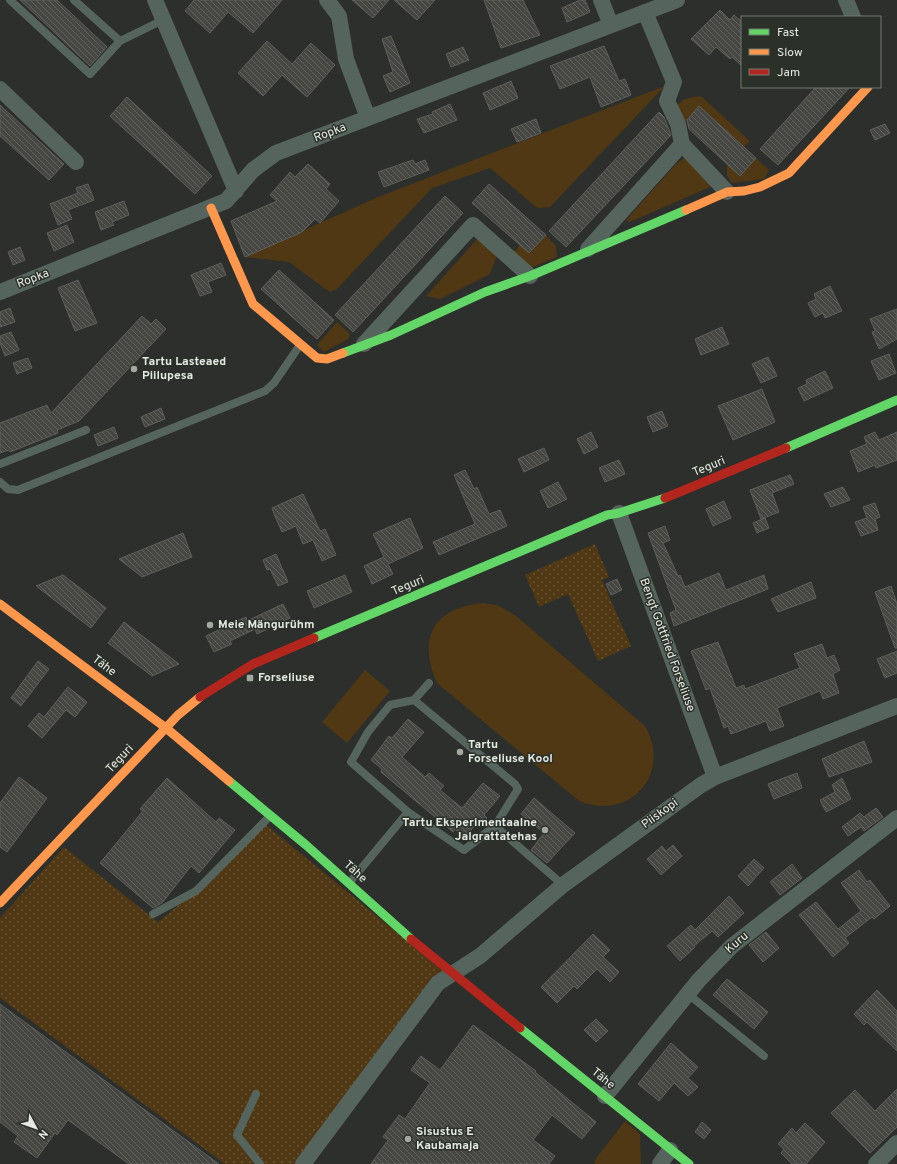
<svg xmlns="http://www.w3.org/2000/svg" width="897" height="1164" viewBox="0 0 897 1164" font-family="Overpass,sans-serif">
  <defs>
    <pattern id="park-dots" width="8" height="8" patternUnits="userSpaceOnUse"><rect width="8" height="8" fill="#4f3813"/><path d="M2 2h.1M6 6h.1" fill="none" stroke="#685535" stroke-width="1.8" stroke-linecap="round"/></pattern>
    <pattern id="building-back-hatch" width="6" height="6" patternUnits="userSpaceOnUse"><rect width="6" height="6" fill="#464743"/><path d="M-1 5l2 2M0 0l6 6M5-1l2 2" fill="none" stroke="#61625e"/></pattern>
  </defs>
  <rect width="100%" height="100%" fill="#2c2f2b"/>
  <path fill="#4f3813" d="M665,86l-115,121 -10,1 -4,-1 -46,-39 -58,20 -95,101 -7,3 -6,-4 -35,-26 -45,-5 134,-60z
    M698,96l4,1 48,44 -6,6 -45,-41 -16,18 -8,-18 10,-7z
    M684,158h3l26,24 -3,5 -80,35 -4,-2 50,-56z
    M756,158l13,12 -5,9 -32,4 -5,-7v-12l13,12z
    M546,235l10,11 1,11 -26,11 -18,-15 7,-8 10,8z
    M479,237l18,18 -7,19 -50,25 -14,-3z
    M337,322l13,12 -2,5 -24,13 -7,-7z
    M483,603l14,2 18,10 130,111c28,48 -16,96 -66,75l-142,-118c-20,-45 -4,-75 46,-80z
    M365,670l25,21 -43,52 -25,-21z
    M625,1121l15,13 1,30h-47l3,-7z"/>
  <path fill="url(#park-dots)" d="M595,544l14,33 -7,3 29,66 -33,15 -30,-67 -29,13 -14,-32z
    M264,823l178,147 -144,194h-73l-225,-166v-80l64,-71 94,75 38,-31z"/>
  <path fill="url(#building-back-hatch)" stroke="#5e5f5b" d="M20,0h37l50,47 -17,19z
    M194,0h88l-29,33 -25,-21 -18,21 -25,-22z
    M352,0h37l-16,18z
    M394,0h41l-18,20z
    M484,0h39l17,35 -39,13z
    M580,0h5l5,12 -23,10 -5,-14z
    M720,10l10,10 4,-5 8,7v44l-10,-9 -2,2 -14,-12 -7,8 -18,-16z
    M391,36l19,47 -20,9 -7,-16 10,-4 -11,-33z
    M267,41l25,23 19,-21 24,22 -28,32 -25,-22 -19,21 -25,-23z
    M604,46l15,35 6,-2 6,16 -30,12 -11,-30 -30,12 -10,-23z
    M463,47l6,13 -18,7 -5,-13z
    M511,81l7,17 -28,12 -7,-17z
    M816,87h34l-72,78 -18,-16z
    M127,97l85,79 -17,18 -85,-78z
    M450,104l7,16 -33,13 -7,-14 16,-5 -1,-2z
    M0,105l64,59 -15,16 -49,-44z
    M699,106l57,52 -16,18 -51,-47 -2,-9z
    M659,112l5,5 7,18 -105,112 -17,-16z
    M536,119l5,14 -24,9 -6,-13z
    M885,124l5,9 -15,7 -5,-10z
    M413,160l2,4 10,-4 4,10 -45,17 -6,-15z
    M308,164l22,20 -4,5 13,12 -19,22 -5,-4 -13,13 -57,25 -14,-36 46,-20 -7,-6 20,-23 5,5z
    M88,184l6,16 -26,10 4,9 -14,6 -8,-21 28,-11 -2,-5z
    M489,184l57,51 -17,18 -57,-50z
    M445,196l18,17 -110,119 -18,-17z
    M124,201l5,14 -17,7 2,3 -13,5 -6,-18z
    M67,225l7,17 -20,9 -7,-18z
    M20,247l5,13 -12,5 -5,-13z
    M221,263l5,12 -18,7 4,10 -12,4 -9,-21z
    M279,270l55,50 -17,19 -56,-50z
    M78,280l19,43 -22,8 -17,-43z
    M830,286l12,25 -17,7 -2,-5 -8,4 -7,-14 8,-4 -2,-5z
    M10,308l5,14 -15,5v-15z
    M897,309v30l-18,10 -7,-17 3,-1 -5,-12z
    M142,316l9,8 5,-5 10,10 -87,92 -22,9 1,3 -48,19 -1,-2 -9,3v-30l47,-18 4,8z
    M722,327l7,17 -28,11 -6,-16z
    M11,332l8,18 -14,6 -5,-13v-7z
    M889,354l7,19 -17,7 -8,-19z
    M768,357l9,19 -16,7 -9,-19z
    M28,358l4,10 -15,6 -4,-11z
    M825,371l8,17 -29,13 -6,-13 9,-4 -1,-4z
    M762,389l13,33 -42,18 -15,-34z
    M161,408l4,11 -20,8 -4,-10z
    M662,411l6,15 -15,6 -6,-15z
    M114,427l4,11 -20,8 -4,-11z
    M591,432l7,15 -14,7 -7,-15z
    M875,432l4,8 18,-8v28l-21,8 -1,-3 -17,7 -8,-21 17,-7 -3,-7z
    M544,448l5,12 -25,12 -6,-13z
    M619,460l6,14 -20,8 -6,-14z
    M465,470l9,19 3,-2 12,27 11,-4 7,16 -68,29 -6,-13 42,-18 -21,-49z
    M790,475l4,9 -22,9 7,19 -18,7 -11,-29z
    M558,482l9,17 -19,9 -8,-17z
    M843,487l7,13 -19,7 -7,-13z
    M303,494l17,37 5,-2 11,26 -14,6 -9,-21 -10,4 -7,-18 -14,6 -8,-18 -2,-6z
    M724,501l7,17 -18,8 -7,-17z
    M875,503l5,14 -5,2 3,11 -17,6 -6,-14 12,-4 -4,-11z
    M410,518l13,30 -35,16 5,10 -21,10 -8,-18 20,-9 -11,-23z
    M765,518l4,10 -12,5 -4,-10z
    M665,526l5,14 -7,3 15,33 2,-1 5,12 34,-14 7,17 38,-15 4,14 -94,37 -4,-13 6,-3 -28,-77z
    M183,533l9,24 -50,20 -23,-18z
    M276,554l12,28 -10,4 -8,-17 -3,1 -4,-10z
    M63,575l43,33 -15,20 -55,-42z
    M345,575l7,17 -38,16 -7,-17z
    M617,579l5,11 -11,5 -5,-11z
    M811,582l5,16 -38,14 -7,-13z
    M891,586l6,18v44h-2l-20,-56z
    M283,604l7,14 -33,16 -2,-5 -25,12 2,3 -18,8 -8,-16 40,-19 1,4z
    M124,622l55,42 -27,12 -44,-33z
    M718,642l18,46 8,-3 1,4 55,-21 -6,-14 28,-10 5,14 7,-3 6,15 -7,4 6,19 -16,6 -3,-8 -43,17 7,18 -14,5 -4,-10 -35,13 -3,-8 -4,2 -14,-40 -4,2 -15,-39z
    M897,651v22l-12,5 -8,-19z
    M38,661l11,8 -28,37 -10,-8z
    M68,687l19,15 -12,15 -9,-7 -24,28 -14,-12 11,-13 5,4z
    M408,719l16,13 -22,25 23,20 4,-4 15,13 -4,4 22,18 21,-25 17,13 -16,19 3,3 -7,8 -3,-3 -12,14 -10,-8 -2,3 -72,-60 1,-3 -11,-9 18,-24 3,2z
    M864,741l8,21 -43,15 -7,-18z
    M797,773l5,15 -28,11 -6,-15z
    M19,777l28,21 -40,54 -7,-5v-44z
    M167,778l49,44 3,-4 16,12 -36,43 -8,-7 -29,37 -9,5 -53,-45 43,-52 -3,-2z
    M842,778l9,21 -25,13 -6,-12 15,-8 -3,-7z
    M534,798l41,35 -28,30 -16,-13 13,-17 -23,-19z
    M876,808l7,9 -19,14 -3,-4 -13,9 -6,-9 18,-14 4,4z
    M673,845l9,11 -21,19 -14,-16 15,-13 4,5z
    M754,859l10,9 -16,18 -10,-10z
    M792,864l10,14 -22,17 -10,-13z
    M859,870l8,12 3,-2 20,26 -16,13 -2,-2 -27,21 4,5 -16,14 -34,-42 17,-13 22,27 23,-18 -20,-28z
    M729,896l15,17 -26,24 -6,-6 -18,15 1,1 -15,14 -13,-15 24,-21 4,5z
    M766,932l13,16 -16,14 -14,-17z
    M593,934l17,16 -7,7 16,15 -9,10 -13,-13 -20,20 -3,-3 -17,17 -16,-16z
    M727,979l41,33 -14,17 -41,-34z
    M877,990l20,21v40l-30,-29 -3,3 -10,-11z
    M0,1004l219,160h-90l-61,-44 -11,15 -2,-2 -18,25 -23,-16 4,-6 -18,-14z
    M596,1019l12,12 -12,11 -12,-12z
    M473,1025l63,46 -1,1 61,50 -14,17 -30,-24 -19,25 22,16 -6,8h-178l17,-24 -5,-3 16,-22 6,4 25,-36 -19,-13 10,-14 19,14z
    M671,1043l27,24 -10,11 10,9 -10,9 -14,-13 -15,18 -21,-17z
    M897,1089v38l-27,26 -39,-40 24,-23 20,21z
    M702,1122l9,8 -7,9 -9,-7z
    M805,1123l20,19 -19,22h-14l-11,-11 3,-4 -6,-5 14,-16 4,5z"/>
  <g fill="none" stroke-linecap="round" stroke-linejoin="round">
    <path stroke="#55655e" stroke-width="8" d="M10,0l80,74 30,-33
      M74,0l46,41 43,-21
      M0,464l86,-34
      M0,482l8,7 10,1 247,-99 9,-8 26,-38
      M414,700l101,84 3,5 -23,37
      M408,812l56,38 31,-24 68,59
      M350,882l58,-70 -57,-50 17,-30 22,-27 24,-5 15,-17
      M153,914l43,-23 74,-75
      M688,994l76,62
      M256,1094l-19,41 23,29"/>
    <path stroke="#55655e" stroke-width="16" d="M155,0l81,191
      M327,0l12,16 7,43 22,59
      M601,0l10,25
      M846,0l7,17
      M645,12l29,70 -7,19 11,23 4,20
      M0,89l76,73
      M588,249l94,-105 45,48
      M0,292l226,-91 27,-31 23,-17 401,-153
      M364,344l109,-119 57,51
      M619,513l96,264
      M605,1096l94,-116 33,-34 165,-128
      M303,1164l135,-181 42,-27 83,-71 138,-100 14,-8 182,-71
      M660,1164l10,-14
      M876,1164l21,-21"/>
    <path stroke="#63d668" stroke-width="9" d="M343,353l48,-18 94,-43 45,-16 156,-66
      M786,448l111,-48
      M314,638l293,-123 12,-2 46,-15
      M229,781l77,64 105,94
      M520,1028l169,136"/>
    <path stroke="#ff974d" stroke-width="9" d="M211,208l42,96 64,54 10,1 16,-6
      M686,210l41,-18 17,-1 16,-4 29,-14 79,-86
      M0,604l166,124 63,53
      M0,903l178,-188 22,-18"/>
    <path stroke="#b3261e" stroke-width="9" d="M665,498l121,-50
      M200,697l53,-33 61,-26
      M411,939l109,89"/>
  </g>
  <g fill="#a4a8a3" stroke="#2b3129" stroke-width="1.5">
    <circle cx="134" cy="369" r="4"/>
    <circle cx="210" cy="625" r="4"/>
    <rect x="246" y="674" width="8" height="8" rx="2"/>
    <circle cx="460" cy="752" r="4"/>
    <circle cx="545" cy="830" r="4"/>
    <circle cx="408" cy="1139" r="4"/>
  </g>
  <g text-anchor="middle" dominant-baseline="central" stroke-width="3" stroke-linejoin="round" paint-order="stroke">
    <g font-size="12" fill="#e5e9e4" stroke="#2b3129">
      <text transform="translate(330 133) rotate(-21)">Ropka</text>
      <text transform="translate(33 279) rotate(-21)">Ropka</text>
      <text transform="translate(709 467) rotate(-23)">Teguri</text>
      <text transform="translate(408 586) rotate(-23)">Teguri</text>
      <text transform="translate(667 645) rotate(70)">Bengt Gottfried Forseliuse</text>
      <text transform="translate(104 666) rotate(37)">Tähe</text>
      <text transform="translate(120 759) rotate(-47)">Teguri</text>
      <text transform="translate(660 814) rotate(-36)">Piiskopi</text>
      <text transform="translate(355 872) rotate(42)">Tähe</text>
      <text transform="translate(737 943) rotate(-41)">Kuru</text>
      <text transform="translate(603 1079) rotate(39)">Tähe</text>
    </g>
    <g font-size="12" font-weight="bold" fill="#e5e9e4" stroke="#2b3129" text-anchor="start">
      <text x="142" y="362">Tartu Lasteaed<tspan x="142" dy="14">Piilupesa</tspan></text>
      <text x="218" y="625">Meie Mängurühm</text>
      <text x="258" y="678">Forseliuse</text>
      <text x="468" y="745">Tartu<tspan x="468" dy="14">Forseliuse Kool</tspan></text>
      <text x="537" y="823" text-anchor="end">Tartu Eksperimentaalne<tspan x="537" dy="14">Jalgrattatehas</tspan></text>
      <text x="416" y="1132">Sisustus E<tspan x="416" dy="14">Kaubamaja</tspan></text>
    </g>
  </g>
  <rect x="741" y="16" width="140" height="72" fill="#2b3129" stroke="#757b74"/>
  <rect x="749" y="29" width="20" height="6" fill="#63d668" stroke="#757b74"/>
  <text x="777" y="36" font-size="12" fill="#e5e9e4">Fast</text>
  <rect x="749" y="49" width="20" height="6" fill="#ff974d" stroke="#757b74"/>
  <text x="777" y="56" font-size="12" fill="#e5e9e4">Slow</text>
  <rect x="749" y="69" width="20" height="6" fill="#b3261e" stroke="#757b74"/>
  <text x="777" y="76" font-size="12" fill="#e5e9e4">Jam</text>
  <g transform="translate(36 1128) rotate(131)" stroke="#2b3129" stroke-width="3" paint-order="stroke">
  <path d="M0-3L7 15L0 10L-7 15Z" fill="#e5e9e4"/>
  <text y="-6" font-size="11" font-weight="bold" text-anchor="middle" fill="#e5e9e4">N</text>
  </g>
</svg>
